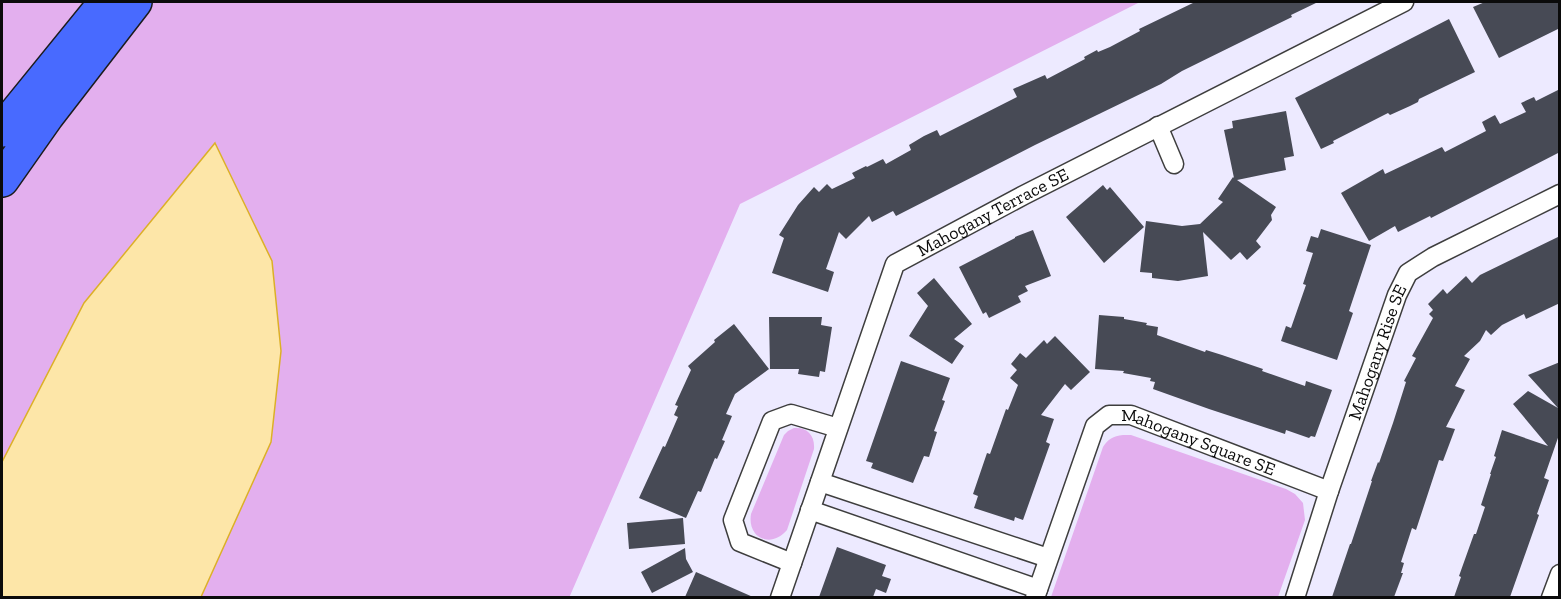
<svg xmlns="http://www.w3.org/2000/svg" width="1561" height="599" viewBox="0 0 1561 599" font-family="'Zilla Slab',serif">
  <rect width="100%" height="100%" fill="#edeaff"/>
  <path fill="#e3afee" d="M2,2h1138l-400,202 -171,394 -567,-1z
    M794,428c13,-1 21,7 20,21l-27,81c-16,19 -40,8 -36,-16l33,-79 4,-4z
    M1123,435h8l155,54 9,5 8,9 2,17 -27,77h-227l52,-150c5,-8 10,-11 20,-12z"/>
  <path fill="#fde6a8" stroke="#dcb027" stroke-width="1.5" d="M215,143l57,118 9,90 -10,91 -70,155h-199v-135l82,-159z"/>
  <path fill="#474a55" d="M1195,2h123l-27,13 1,2 -110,54 -21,13 -126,61 -139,71 -3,-5 -21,11 -3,-6 -23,23 -7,-7 -13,37 8,3 -6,20 -56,-19 12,-35 -5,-3 19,-30 16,-18 5,5 8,-8 5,5 23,-11 -3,-5 14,-7 1,1 16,-8 3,5 25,-14 -2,-5 15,-9 13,-6 3,6 77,-39 -4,-8 32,-14 2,4 38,-20 -1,-2 13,-7 1,2 12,-5 30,-16 -1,-2z
    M1485,2h75v26l-61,30 -26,-51z
    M1449,19l26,53 -56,27 -1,3 -8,4 -20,9 -2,-2 -55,28 1,2 -13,6 -26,-51z
    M1560,89v63l-129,66 -1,-2 -32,16 -3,-6 -26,15 -28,-48 42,-24 2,5 57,-27 3,5 41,-21 -4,-9 13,-7 5,9 26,-12 -5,-9 13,-6 2,4z
    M1286,111l8,45 -10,2 2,12 -49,10 39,27 -5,8 1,5 -16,21 5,6 -14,13 -7,-8 -9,8 -28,-28 5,44 -30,5 -26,-3v-5l-12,-1 6,-51 36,5 18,-2 23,-22 -5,-3 15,-22 1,1 -10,-48 9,-2 -1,-7z
    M1103,185l4,5 3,-3 34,40 -40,36 -38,-46z
    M1321,229l50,16 -22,66 4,2 -16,47 -56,-19 5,-15 5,2 15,-43 -3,-1 10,-31 -7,-2 5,-15 7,2z
    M1033,230l18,46 -26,10 3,5 -10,5 3,6 -32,16 -3,-6 -3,2 -24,-47 56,-29v-1z
    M1560,236v67l-34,16 -2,-5 -22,11 -11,10 -5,-5 -6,11 -16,15 6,3 -15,27 10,4 -19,37 9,2 -12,32 -4,-1 -23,70 -4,-2 -11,34 3,1 -3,10h2l-9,24h-62l18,-53h1l21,-63h-1l7,-19 1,1 14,-40 13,-41 -2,-1 12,-23 -4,-2 21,-38 -4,-4 4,-4 -5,-6 15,-15 4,5 19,-18 6,7 8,-8z
    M934,278l38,46 -18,15 10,7 -12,18 -43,-28 19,-30 -11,-13z
    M1099,315l25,2v2l23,4 -1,2 12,2 -1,8 48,17 1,-2 16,5 41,14 -1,2 43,15 1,-5 26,9 -17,47 -4,-1 -2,2 -23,-8 -1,4 -76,-25 -56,-20 2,-7 -5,-1 1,-3 -28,-5 1,-2 -29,-2z
    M769,317h53l-1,8 11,2 -7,45 -5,-1 -1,6 -21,-3 1,-5h-29z
    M734,324l35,45 -34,25 -9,20 6,2 -10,24 3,1 -8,18 -2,-1 -14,34 -3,-1 -12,27 -47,-20 24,-52 2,1 13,-30 -4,-2 4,-9 -3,-1 16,-35 -3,-4 27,-24 -1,-2z
    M1055,336l35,36 -19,18 -6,-6 -24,31 13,4 -8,23 4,2 -27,76 -8,-3 -1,4 -40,-13 4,-12 -5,-2 14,-41 3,1 16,-45 2,1 10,-25 -8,-7 7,-8 -6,-6 9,-11 6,5 18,-18 3,4z
    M901,361l49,17 -8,22 3,1 -11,30 3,1 -8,25 -5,-1 -11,27 -42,-15 2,-5 -7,-2z
    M1560,362v70l-16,46 5,2 -12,34 2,1 -29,82h-56l7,-20 -2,-1 15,-42h2l9,-27 -4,-2 10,-31h-1l6,-17 -2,-1 8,-26 46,16 -35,-42 15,-13 30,17 -30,-33z
    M683,518l2,26 -56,5 -2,-26z
    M837,547l49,18 -4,11 9,3 -5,14 -10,-4 -3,8h-54z
    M685,548l1,11 7,13 -41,21 -11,-21z
    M696,572l57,25h-68z"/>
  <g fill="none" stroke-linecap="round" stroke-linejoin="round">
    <g stroke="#3e3e3e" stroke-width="21">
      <g id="street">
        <path d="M1158,126l16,38"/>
        <path d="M820,482l228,76"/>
        <path id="s1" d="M1329,491l68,-196 11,-22 25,-16 127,-63"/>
        <path d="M810,510l228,79"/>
        <path d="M792,563l-52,-21 -7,-22 39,-99 19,-7 47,14"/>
        <path id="s2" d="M780,598l115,-334 129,-69 380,-193"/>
        <path id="s3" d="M1035,598l60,-172 14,-11h22l198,76 -34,107"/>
        <path d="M1551,598l9,-24"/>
      </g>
    </g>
    <g stroke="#1c1c1c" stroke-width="36">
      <path id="highway" d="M2,130l104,-128
        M2,180l45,-64 88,-114"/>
    </g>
    <use href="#street" stroke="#fff" stroke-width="18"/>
    <use href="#highway" stroke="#486aff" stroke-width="33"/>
  </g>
  <g text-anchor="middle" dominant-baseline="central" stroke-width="6" stroke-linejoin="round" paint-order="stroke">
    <g font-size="18" fill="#0b0b0b" stroke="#fff">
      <text stroke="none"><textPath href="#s2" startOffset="464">Mahogany Terrace SE</textPath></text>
      <text stroke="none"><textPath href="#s1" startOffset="147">Mahogany Rise SE</textPath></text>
      <text stroke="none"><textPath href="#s3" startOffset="294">Mahogany Square SE</textPath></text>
    </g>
  </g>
  <rect width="1561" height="599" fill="none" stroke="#0b0b0b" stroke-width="6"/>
</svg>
